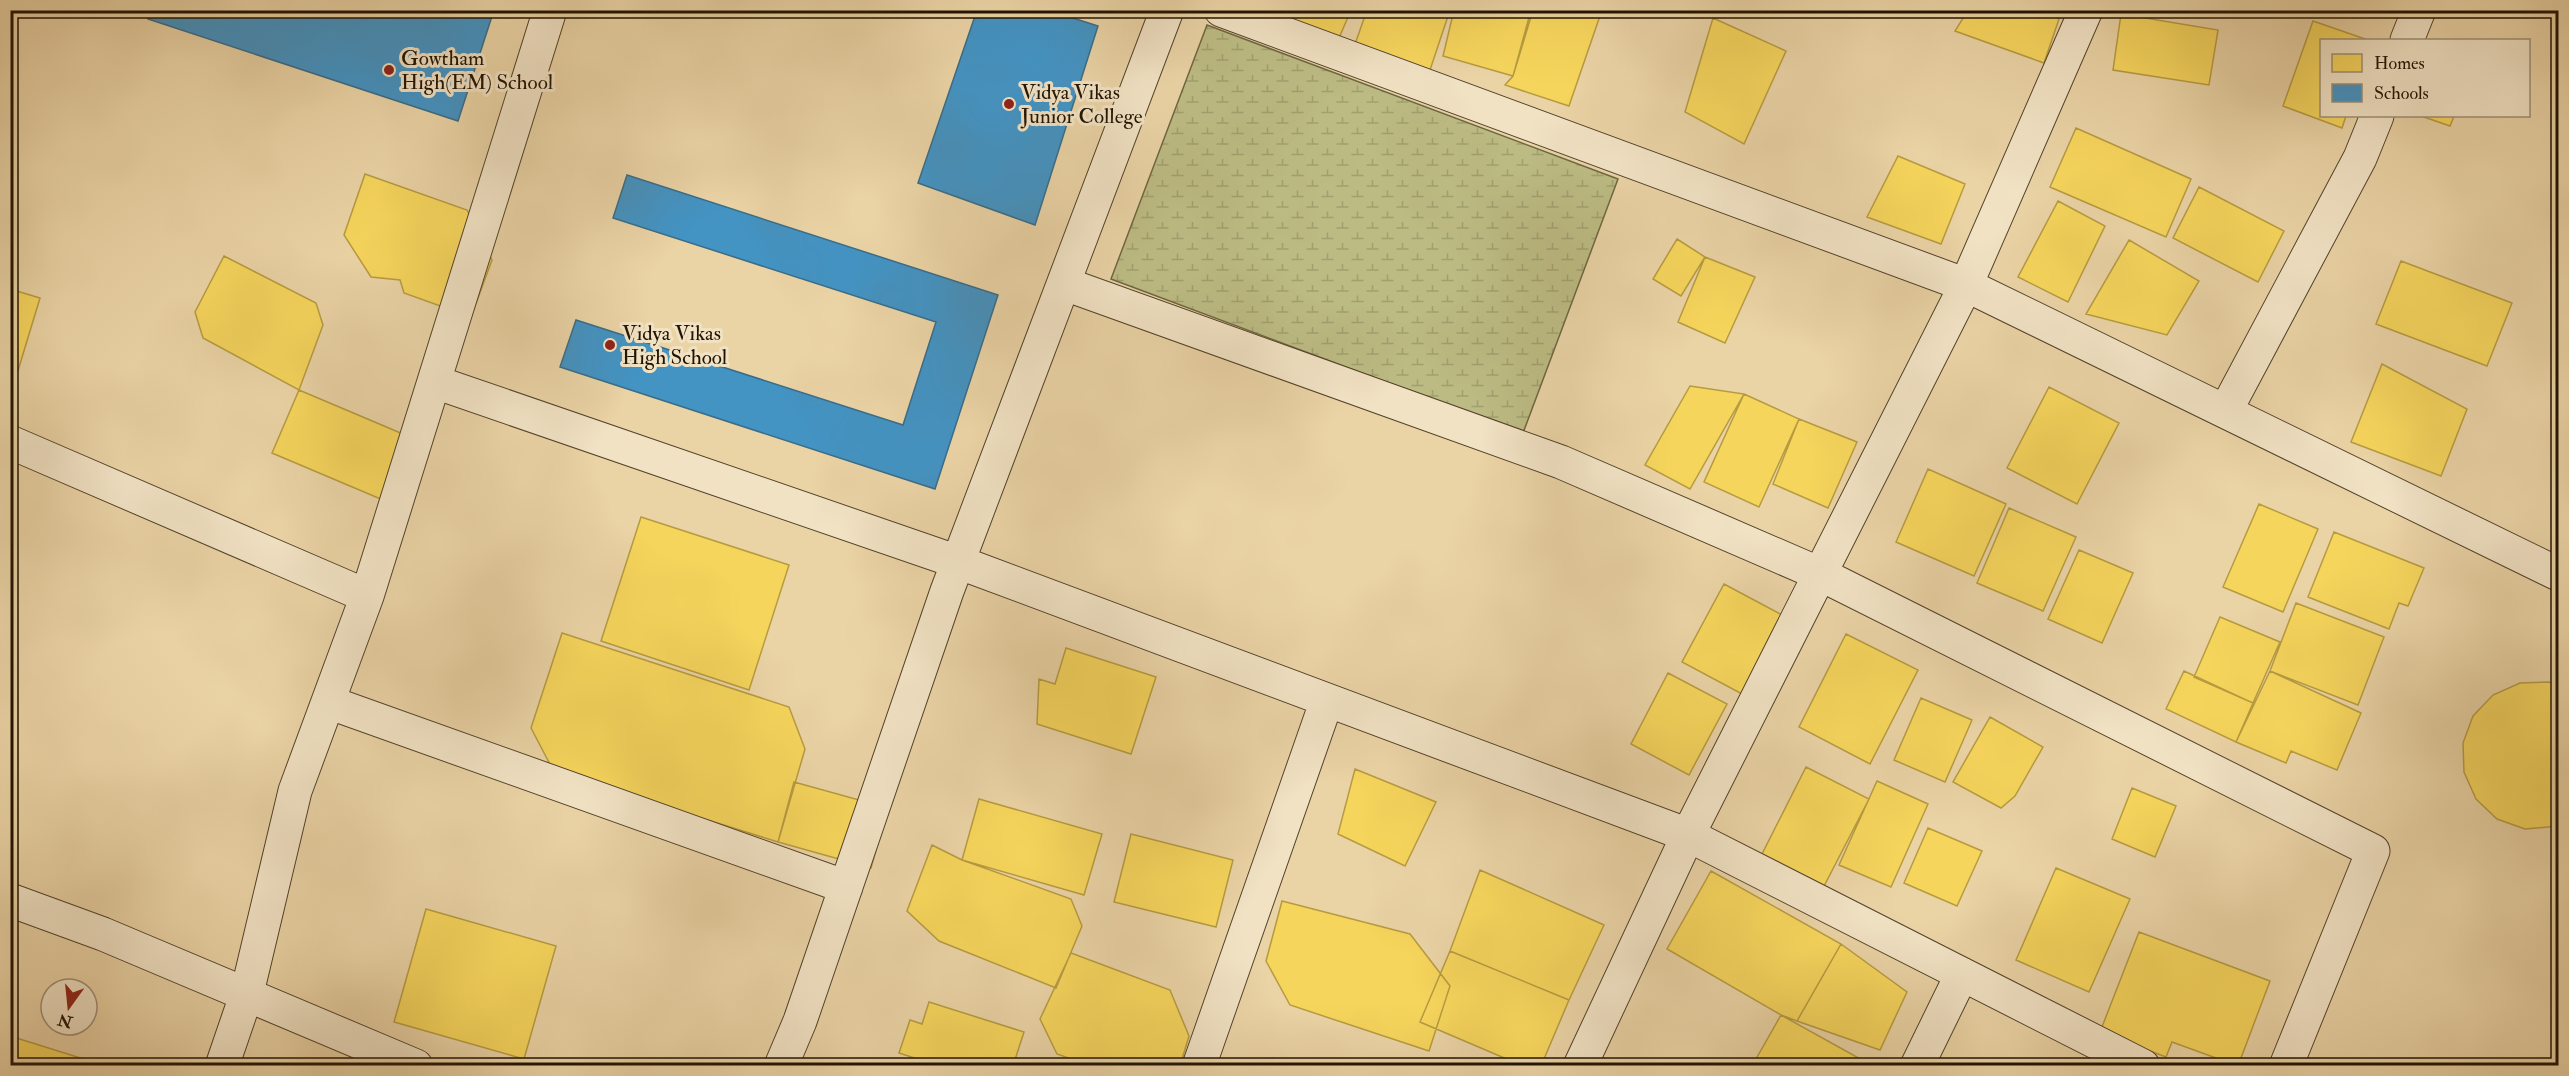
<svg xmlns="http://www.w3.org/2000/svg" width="2569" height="1076" viewBox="0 0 2569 1076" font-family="'IM FELL Double Pica',serif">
  <defs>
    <pattern id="wetland-marsh" width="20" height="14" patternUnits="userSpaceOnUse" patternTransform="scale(1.5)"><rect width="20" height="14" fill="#bcbb83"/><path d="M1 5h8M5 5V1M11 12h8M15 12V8" fill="none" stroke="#a1a06f"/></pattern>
  </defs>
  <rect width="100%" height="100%" fill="#ead3a5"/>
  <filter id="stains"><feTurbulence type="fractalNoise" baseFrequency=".00333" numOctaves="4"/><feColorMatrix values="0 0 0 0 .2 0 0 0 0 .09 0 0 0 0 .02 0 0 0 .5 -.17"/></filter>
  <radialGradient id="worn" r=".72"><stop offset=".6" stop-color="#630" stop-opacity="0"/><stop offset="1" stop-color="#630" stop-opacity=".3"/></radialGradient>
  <path fill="url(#wetland-marsh)" stroke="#6e6742" stroke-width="1.5" d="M1207,25l411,154 -95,254 -412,-154z"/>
  <path fill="#f6d55c" stroke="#b69b41" stroke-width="1.5" d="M1286,10h65l-15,35 -55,-23z
    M1367,10h83l-21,63 -75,-26z
    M1454,10h77l-18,66 -70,-20z
    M1533,10h69l-33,96 -64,-21 8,-9z
    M1968,10h72l19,9 -15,44 -89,-32z
    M2121,14l97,16 -9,55 -96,-15z
    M1713,18l73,33 -42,93 -59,-32z
    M2313,21l55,19h-46v76h24l-4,12 -59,-22z
    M2421,116h33l-4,10z
    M2076,128l115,51 -25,58 -116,-50z
    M1898,156l67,28 -24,60 -74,-27z
    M365,174l102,36 25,50 -21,57 -67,-24 -4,-13 -29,-3 -27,-42z
    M2199,187l85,44 -26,51 -85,-44z
    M2058,201l47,25 -37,76 -50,-25z
    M1677,239l28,18 -24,39 -28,-17z
    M2129,240l70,41 -32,54 -81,-21z
    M224,256l92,47 7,22 -24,65 -96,-52 -8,-26z
    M1705,257l50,20 -30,66 -47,-21z
    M2401,261l111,42 -25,63 -111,-42z
    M10,289l30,9 -30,99z
    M2382,364l85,45 -26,67 -90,-34z
    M1690,386l54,8 -54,95 -45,-24z
    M2049,387l70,36 -42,81 -70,-36z
    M299,390l111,47 -27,63 -111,-47z
    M1744,394l55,25 -40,88 -55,-25z
    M1799,419l58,23 -29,66 -55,-24z
    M1928,469l78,35 -32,72 -78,-34z
    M2259,504l59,25 -35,83 -60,-25z
    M2009,508l67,29 -33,74 -66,-28z
    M641,517l148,48 -40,125 -148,-49z
    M2334,532l90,36 -16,38 -9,-3 -10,26 -81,-32z
    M2079,550l54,23 -31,70 -54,-24z
    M1724,584l60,32 -42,78 -60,-32z
    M2296,603l88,34 -26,68 -88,-34z
    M2220,617l60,25 -27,61 -59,-26z
    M562,633l227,74 16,42 -27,93 -224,-70 -23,-44z
    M1846,634l72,36 -48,94 -71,-37z
    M1066,648l90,29 -25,77 -94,-30 2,-45 16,5z
    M2184,671l69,32 -17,39 -70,-33z
    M2270,671l91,42 -24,57 -46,-19 -5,12 -50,-21z
    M1668,673l59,31 -38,71 -58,-31z
    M2549,682l9,4v140l-33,3 -28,-10 -21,-20 -12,-27 -1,-29 10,-27 20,-21 27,-12z
    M1921,698l51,22 -27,62 -51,-22z
    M1990,717l53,30 -28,49 -14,12 -48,-26z
    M1806,767l63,32 -47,91 -62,-32z
    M1355,769l81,33 -31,64 -67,-32z
    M1877,781l51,23 -37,83 -52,-22z
    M794,782l94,26 -17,60 -93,-26z
    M2132,788l44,18 -21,51 -43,-18z
    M979,799l123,35 -18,61 -122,-35z
    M1928,828l54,23 -25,55 -53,-23z
    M1131,834l102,26 -17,67 -102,-25z
    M932,845l30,15 109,39 11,27 -26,62 -117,-47 -32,-30z
    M2056,868l74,31 -41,93 -73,-32z
    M1480,870l124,55 -35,75 -119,-49z
    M1711,871l130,73 -44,77 -16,-6 -114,-66z
    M1282,901l128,33 40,52 -21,65 -139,-46 -24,-44z
    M426,909l130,37 -32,113 -130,-37z
    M2139,932l131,49 -32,85 -66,-24 -6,15 -66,-25z
    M1841,944l66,48 -27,58 -83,-29z
    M1450,951l119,49 -28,66h-18l-103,-44z
    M1071,953l99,37 19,46 -9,30h-89l-34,-12 -17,-35z
    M929,1002l95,30 -11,34h-74l-40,-13 11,-33 12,4z
    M1781,1015l92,51h-121z
    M10,1036l77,24 -1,6h-76z
    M1272,1058l24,8h-28z"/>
  <path fill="#4393c3" stroke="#396d89" stroke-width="1.5" d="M150,10h344l-36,111 -310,-102z
    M977,10h71l50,16 -63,199 -117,-42z
    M627,175l371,120 -63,194 -375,-122 16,-47 327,105 33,-103 -323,-104z"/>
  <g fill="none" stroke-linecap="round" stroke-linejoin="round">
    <g stroke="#53432a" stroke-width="35">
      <path id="street" d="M1221,10l745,275 592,289
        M2407,40l12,-30
        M1065,284l496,178 259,112 553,277 -87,215
        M435,382l523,180 730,273 455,231
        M2226,410l134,-252 17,-42
        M10,442l357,154
        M328,702l518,185
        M10,900l93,34 313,132
        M222,1066l25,-73 48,-202 72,-195 183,-586
        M781,1066l19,-45 147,-430 220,-581
        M1199,1066l128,-366
        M1580,1066l108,-231 278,-550 120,-275
        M1917,1066l45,-92"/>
    </g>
    <use href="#street" stroke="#f1e2c4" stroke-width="33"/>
  </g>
  <g fill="#8f2418" stroke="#f1e2c4" stroke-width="2">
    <circle cx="389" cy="70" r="6"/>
    <circle cx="1009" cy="104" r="6"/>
    <circle cx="610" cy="345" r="6"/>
  </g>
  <g text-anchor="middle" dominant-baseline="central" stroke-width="6" stroke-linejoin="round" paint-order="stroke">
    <g font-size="21" fill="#211301" stroke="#f1e2c4" text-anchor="start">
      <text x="401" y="58">Gowtham<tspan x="401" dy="24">High(EM) School</tspan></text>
      <text x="1021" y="92">Vidya Vikas<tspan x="1021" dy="24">Junior College</tspan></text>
      <text x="622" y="333">Vidya Vikas<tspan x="622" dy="24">High School</tspan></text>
    </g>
  </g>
  <rect width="2569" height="1076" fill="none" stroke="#ead3a5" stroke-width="36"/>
  <rect x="12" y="12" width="2545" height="1052" fill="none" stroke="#211301" stroke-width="3"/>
  <rect x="18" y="18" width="2533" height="1040" fill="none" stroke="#211301" stroke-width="1.5"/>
  <rect x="2320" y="39" width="210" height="78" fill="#f1e2c4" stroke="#9e8f76" stroke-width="1.5"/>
  <rect x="2332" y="54" width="30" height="18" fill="#f6d55c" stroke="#9e8f76" stroke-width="1.5"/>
  <text x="2374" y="69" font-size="18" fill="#211301">Homes</text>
  <rect x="2332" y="84" width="30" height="18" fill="#4393c3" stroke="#9e8f76" stroke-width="1.5"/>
  <text x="2374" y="99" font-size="18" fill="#211301">Schools</text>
  <g transform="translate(69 1007) rotate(195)"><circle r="28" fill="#f1e2c4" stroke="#9e8f76" stroke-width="1.5"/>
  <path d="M0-4.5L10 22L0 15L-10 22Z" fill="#8f2418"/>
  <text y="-9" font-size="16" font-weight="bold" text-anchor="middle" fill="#211301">N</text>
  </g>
  <rect width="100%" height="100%" filter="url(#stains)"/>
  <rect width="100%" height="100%" fill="url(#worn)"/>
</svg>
